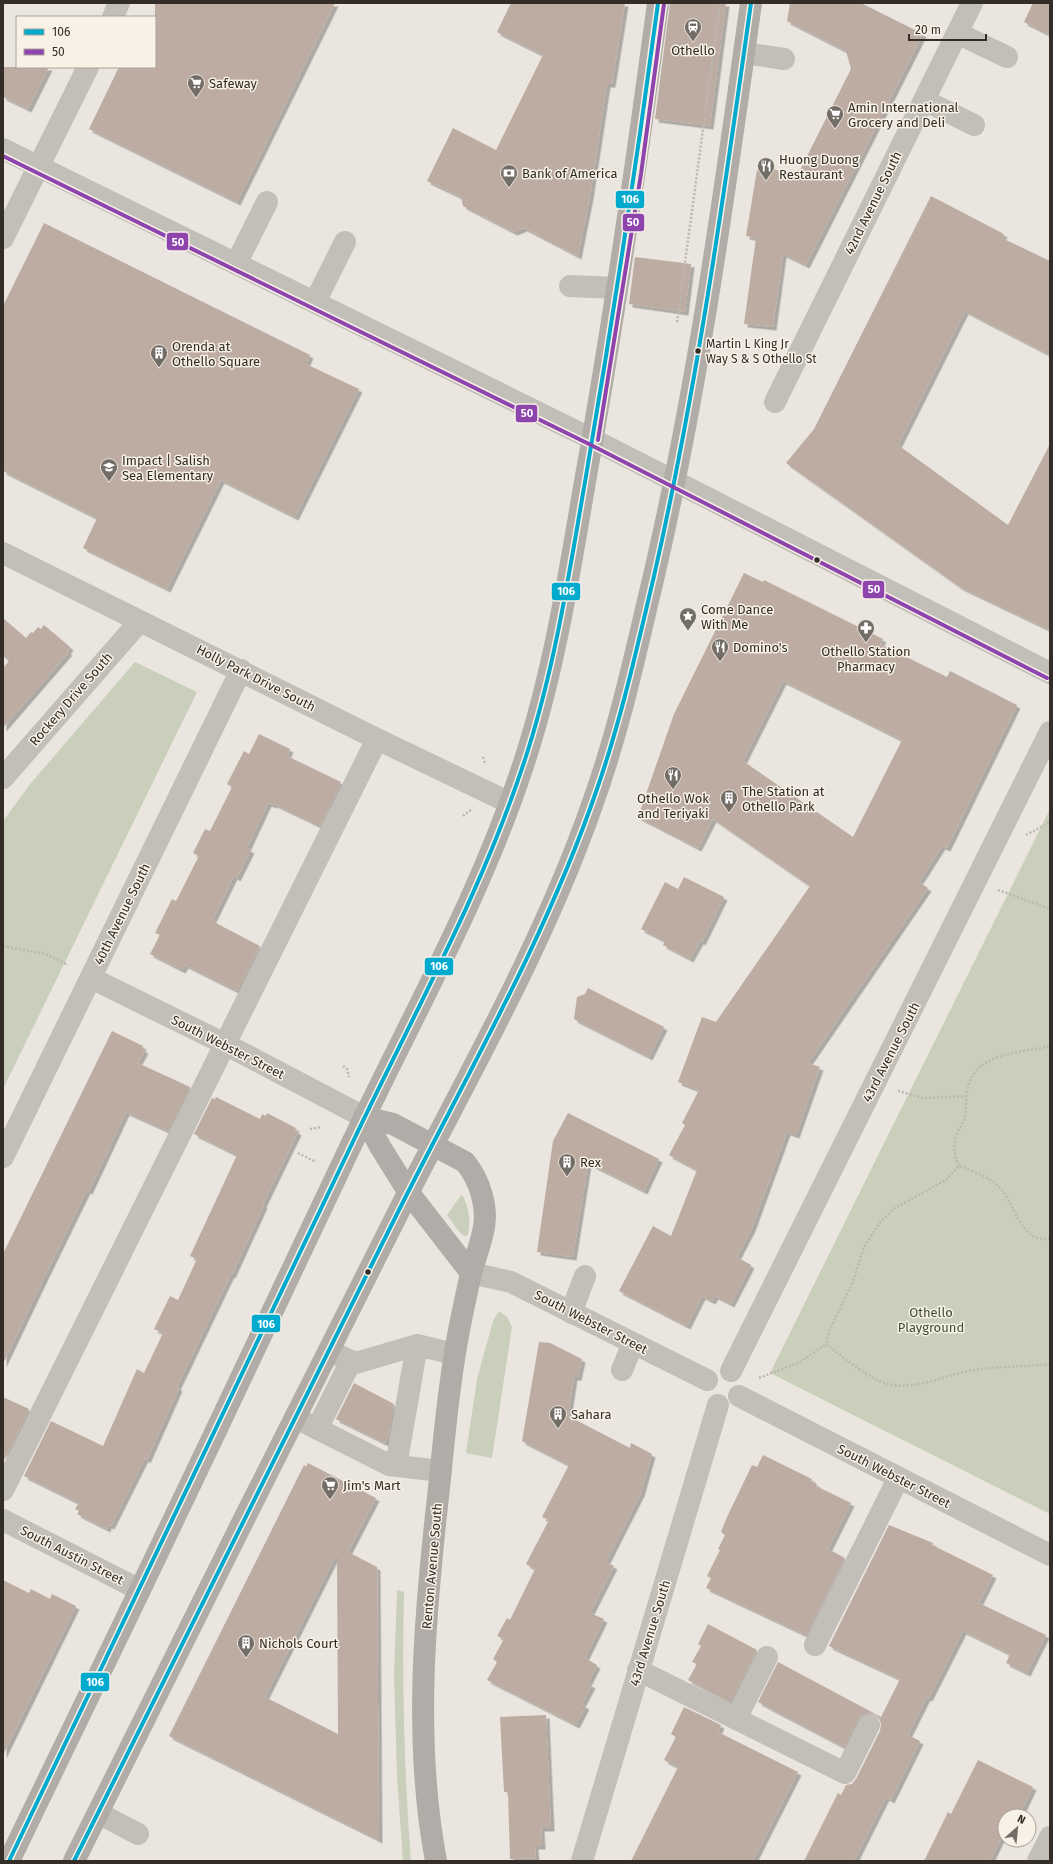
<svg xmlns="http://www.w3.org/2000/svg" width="1053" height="1864" viewBox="0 0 1053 1864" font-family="'Fira Sans',sans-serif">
  <defs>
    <filter id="shadow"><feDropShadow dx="3.5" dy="3.5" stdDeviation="0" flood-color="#0004"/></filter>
  </defs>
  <rect width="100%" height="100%" fill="#eae6df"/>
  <path fill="#c9cfba" d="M135,662l62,30 -194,397v-268l28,-38z
    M1050,809v705l-280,-141z
    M461,1195l2,1c6,13 8,24 5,39l-3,1 -5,-3 -13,-18z
    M499,1311l8,6 5,10 -20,131 -26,-5 11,-74 16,-58z
    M397,1590l7,2c-2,91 0,179 7,269h-8l-6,-85 -3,-101z"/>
  <path fill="#bcaca2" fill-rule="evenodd" filter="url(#shadow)" d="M155,3h180l-98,199 -148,-73 30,-62h36z
    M511,3h114l-13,81h-5l-17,112 -12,60 -54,-28 -10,4 -51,-26 -2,-9 -34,-16 26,-53 43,22 47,-95 -46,-23z
    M670,3h56l-16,123 -55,-7z
    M790,3h71l62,31 -117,231 -23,-11 -10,73 -29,-3 12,-86 -10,-2 11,-66 3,1 2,-8 23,11 15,-4 51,-101 -5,-18 -59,-30z
    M1033,3h17v32l-26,-13z
    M3,67h46l-21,42 -25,-12z
    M931,196l73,38 -2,4 48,23v94l-85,-44 -67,134 110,80 42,-81v186l-90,-43 -174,-124 28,-34z
    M44,223l266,132 -4,9 53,25 -64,128 -74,-37 -54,109 -84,-41 14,-30 -94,-47v-165z
    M635,257l56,7 -6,48 -56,-8z
    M744,573l19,9 1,-2 119,59 -3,5 67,33 3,-6 67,34 -70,143 -5,-2 -23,36 9,6 -120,175 12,4 -24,68 -9,-3 -35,96 -15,29 14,8 -20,39 -16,-8 -3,5 -10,-5 -15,30 -68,-35 34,-65 18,10 26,-66 -28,-15 16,-30 -3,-2 17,-33 -21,-8 24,-65 14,5 94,-136 -97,-67 -15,29 -60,-31 36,-103zM783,681l119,59 -49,97 -110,-76z
    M3,618l23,20 5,-6 2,1 5,-6 3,2 3,-4 26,22 -3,4 2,1 -66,76v-60l6,-7 -6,-5z
    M259,734l31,15 -3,7 54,26 -21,44 -46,-22 -1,1 -5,-2 -21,45 4,2 -14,28 -3,-2 -22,45 48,25 -23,45 -52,-26 -3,5 -32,-16 10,-19 -5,-2 17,-34 4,2 23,-45 -6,-3 12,-24 5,2 22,-44 -5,-3 17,-33 5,3z
    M684,877l40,20 -22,45 -2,-1 -10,18 -27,-14 2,-4 -24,-12 24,-47 13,7z
    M588,988l76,39 -15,30 -75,-38 3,-22 8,-3z
    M112,1031l31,15 -1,3 3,1 -7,13 52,24 -22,44 -42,-19 -37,79 -2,-1 -44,90 -40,84v-110z
    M216,1097l44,22 2,-5 4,2 1,-3 29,15 -1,2 3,2 -35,72 1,1 -32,70 -1,-1 -54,113 2,1 -32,72 -2,-2 -34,68 -3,-1 -1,4 -30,-15 2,-3 -4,-2 4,-6 -55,-27 27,-55 52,25 34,-77 7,4 19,-40 -9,-4 16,-33 8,4 19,-41 -7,-3 47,-101 -43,-21 18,-36 3,1z
    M568,1113l91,46 -15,32 -56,-28 -15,94 -36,-5 16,-111z
    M539,1342l11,1 32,16 -4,18h-4l-6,39 62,32 1,-5 21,11 -11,39 -35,69 8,4 -24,47 14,6 -19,39 12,7 -9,18 4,2 -10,19 4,2 -10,19 -89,-45 10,-18 -4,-3 11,-20 -7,-3 10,-18 3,2 25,-51 -9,-5 23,-44 -7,-3 27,-52 -47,-24z
    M354,1383l40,21 -6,33 -3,6 -49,-24z
    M3,1397l26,12 -26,53z
    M763,1455l49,24 -1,2 6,3 -1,2 35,17 -23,46 17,9 -39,77 -100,-47 5,-10 -4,-2 13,-26 -2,-1 7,-14 -4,-3 6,-15 25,-52 5,2z
    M308,1463l68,35 -28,54 29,15 2,273 -210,-104 135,-271 2,2zM337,1553l1,181 -73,-37z
    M889,1525l44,18 -1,2 61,30 -14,28 67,32 -19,38 -21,-10 4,-9 -47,-23 -34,67 -2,-1 -19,38 12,6 -29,59 -5,-3 -32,64h-50l34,-68 3,2 5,-10 6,-1 4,-5 24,-48 1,-7 -2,-6 -5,-4 -5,-1 -7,1 -4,5 -14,28 -86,-45 20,-40 103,55 19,-38 -71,-33z
    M3,1580l26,13 2,-4 19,10 2,-5 24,12 -73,149z
    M708,1624l49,26 -27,52 -42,-22 9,-16 -5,-2 9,-16 -3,-2z
    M684,1707l37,18 -3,7 80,40 -45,89h-122l47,-94 -14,-7 12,-23 -5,-3z
    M546,1715l5,113h-10l1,18h-7l1,12 -26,1 -2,-67h-4l-4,-75z
    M978,1760l55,27 -14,29h-14v14l-15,31h-66l24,-49 3,2z"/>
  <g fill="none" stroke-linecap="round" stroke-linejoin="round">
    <path stroke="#bbb7b1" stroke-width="2.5" stroke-dasharray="2 2" stroke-linecap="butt" d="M677,322l43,-319
      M483,757l2,7
      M463,816l8,-6
      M1026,835l24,-13
      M998,890l52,19
      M3,946l43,8 22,11
      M343,1066l4,3 2,8
      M898,1091l25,7 43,-2
      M310,1129l12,-2
      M298,1153l18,9
      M959,1166c-4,-9 -6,-19 -3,-29 1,-6 6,-11 8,-17 3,-11 1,-22 4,-33 8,-35 54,-34 82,-41
      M1050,1238c-29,8 -36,-38 -52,-52 -10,-10 -26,-15 -39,-20l-13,14 -51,28 -14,13 -17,26 -12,37 -22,45 -4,15c19,14 39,33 62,40 29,7 58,-10 86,-14 25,-4 51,-3 76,-6
      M759,1378l41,-16 26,-18"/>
    <path stroke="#c2beb8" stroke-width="22" d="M113,17l6,-14
      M957,33l50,24
      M744,53l40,6
      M924,100l50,25
      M3,149l589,290 458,234
      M3,238l85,-171
      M236,264l31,-62
      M570,286l47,2
      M315,302l30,-60
      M775,402l197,-399
      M3,553l374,186 133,64
      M3,778l137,-157
      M91,978l134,66 139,73
      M3,1157l238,-487
      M471,1273l40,9 196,98
      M571,1313l14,-37
      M329,1351l27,12 61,-18 37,9
      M622,1370l11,-27
      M731,1371l319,-639
      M739,1396l311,159
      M296,1418l93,47 52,6
      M317,1429l34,-68
      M396,1466l21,-121
      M3,1490l374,-751
      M3,1520l137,70
      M815,1645l83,-166
      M638,1670l207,103 24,-48
      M736,1719l31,-62
      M98,1813l40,21
      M582,1861l136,-456
      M1038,1861l12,-24"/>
    <path stroke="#b1aca7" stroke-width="22" d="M364,1117l29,7 72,38c15,18 24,47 18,70 -3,14 -8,27 -12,41 -3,14 -6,28 -9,42 -12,57 -17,115 -23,173 -14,123 -26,251 -3,373
      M364,1117l17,31 28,45 62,80
      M9,1861c43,-90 87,-179 130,-269 72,-150 143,-301 214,-451 61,-129 133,-255 175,-391 28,-89 42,-182 58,-274 28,-157 51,-315 72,-473
      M74,1861c109,-222 221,-443 332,-664 65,-127 137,-253 185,-389 24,-66 40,-134 56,-203 48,-198 76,-400 104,-602"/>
    <g stroke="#f7f1e6" stroke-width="7">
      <path id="bus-1" d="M9,1861c114,-237 227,-474 340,-711 62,-132 135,-260 179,-400 28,-89 42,-182 58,-274 27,-157 51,-315 72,-473
        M74,1861c108,-219 218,-437 327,-655 69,-137 146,-271 196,-417 24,-69 40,-141 57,-213 43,-189 70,-381 97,-573"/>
    </g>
    <g stroke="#f7f1e6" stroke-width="7">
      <path id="bus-2" d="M3,156l586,288 458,234
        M598,440l43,-266 23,-170"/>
    </g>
    <use href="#bus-1" stroke="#00a9ce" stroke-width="4"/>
    <use href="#bus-2" stroke="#8e44ad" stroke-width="4"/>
  </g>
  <defs>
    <g id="station-pin" transform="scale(0.9)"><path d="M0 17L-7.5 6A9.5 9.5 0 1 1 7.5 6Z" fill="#736d67" stroke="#f7f1e6"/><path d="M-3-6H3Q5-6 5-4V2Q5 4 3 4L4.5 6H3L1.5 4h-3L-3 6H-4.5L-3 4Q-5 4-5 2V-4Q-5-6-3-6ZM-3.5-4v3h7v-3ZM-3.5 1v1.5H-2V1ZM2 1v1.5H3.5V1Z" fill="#fff"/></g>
    <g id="supermarket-pin" transform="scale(0.9)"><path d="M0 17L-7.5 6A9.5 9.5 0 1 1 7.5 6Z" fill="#736d67" stroke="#f7f1e6"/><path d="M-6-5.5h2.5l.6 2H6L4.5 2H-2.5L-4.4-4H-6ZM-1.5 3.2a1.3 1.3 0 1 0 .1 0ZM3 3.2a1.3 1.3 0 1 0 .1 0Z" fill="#fff"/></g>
    <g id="restaurant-pin" transform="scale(0.9)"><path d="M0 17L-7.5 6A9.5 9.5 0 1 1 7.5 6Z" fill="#736d67" stroke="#f7f1e6"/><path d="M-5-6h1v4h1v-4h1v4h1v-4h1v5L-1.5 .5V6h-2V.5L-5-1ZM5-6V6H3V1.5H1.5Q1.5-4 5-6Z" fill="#fff"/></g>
    <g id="bank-pin" transform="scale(0.9)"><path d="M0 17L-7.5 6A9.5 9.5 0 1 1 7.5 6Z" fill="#736d67" stroke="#f7f1e6"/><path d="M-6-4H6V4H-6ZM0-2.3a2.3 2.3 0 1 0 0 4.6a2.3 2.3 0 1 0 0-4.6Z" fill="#fff"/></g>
    <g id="building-pin" transform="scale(0.9)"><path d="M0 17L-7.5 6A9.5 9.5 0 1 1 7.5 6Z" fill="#736d67" stroke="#f7f1e6"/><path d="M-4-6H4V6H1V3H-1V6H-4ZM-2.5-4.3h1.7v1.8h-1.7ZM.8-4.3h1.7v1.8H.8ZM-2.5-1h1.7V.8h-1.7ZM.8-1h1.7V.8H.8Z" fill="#fff"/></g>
    <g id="school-pin" transform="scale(0.9)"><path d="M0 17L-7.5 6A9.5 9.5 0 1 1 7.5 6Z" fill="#736d67" stroke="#f7f1e6"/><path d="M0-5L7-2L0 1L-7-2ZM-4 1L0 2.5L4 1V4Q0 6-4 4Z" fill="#fff"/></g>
    <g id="sight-pin" transform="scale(0.9)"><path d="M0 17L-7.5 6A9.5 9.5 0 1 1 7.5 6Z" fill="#736d67" stroke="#f7f1e6"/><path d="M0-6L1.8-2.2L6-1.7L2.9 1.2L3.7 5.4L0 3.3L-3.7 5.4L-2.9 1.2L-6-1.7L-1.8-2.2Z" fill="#fff"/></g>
    <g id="pharmacy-pin" transform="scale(0.9)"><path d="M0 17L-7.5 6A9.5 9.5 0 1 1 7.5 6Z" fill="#736d67" stroke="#f7f1e6"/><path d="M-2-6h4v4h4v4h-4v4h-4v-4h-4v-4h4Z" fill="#fff"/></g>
  </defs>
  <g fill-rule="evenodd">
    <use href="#station-pin" x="693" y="27"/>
    <use href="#supermarket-pin" x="196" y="83"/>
    <use href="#supermarket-pin" x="835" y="114"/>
    <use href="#restaurant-pin" x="766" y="166"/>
    <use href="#bank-pin" x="509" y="173"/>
    <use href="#building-pin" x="159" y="353"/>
    <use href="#school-pin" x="109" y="467"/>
    <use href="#sight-pin" x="688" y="616"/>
    <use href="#pharmacy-pin" x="866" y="628"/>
    <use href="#restaurant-pin" x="720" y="647"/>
    <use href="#restaurant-pin" x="673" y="775"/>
    <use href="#building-pin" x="729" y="798"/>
    <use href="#building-pin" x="567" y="1162"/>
    <use href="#building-pin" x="558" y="1414"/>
    <use href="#supermarket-pin" x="330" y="1485"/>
    <use href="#building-pin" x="246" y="1643"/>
  </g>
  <g fill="#332c27" stroke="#f7f1e6" stroke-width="1.5">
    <circle cx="698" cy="351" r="3.5"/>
    <circle cx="817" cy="560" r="3.5"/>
    <circle cx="368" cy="1272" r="3.5"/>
  </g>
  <g text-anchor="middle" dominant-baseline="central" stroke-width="3" stroke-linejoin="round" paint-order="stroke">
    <g font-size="12" fill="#332c27" stroke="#f7f1e6" text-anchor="start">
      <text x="706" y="344">Martin L King Jr<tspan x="706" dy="15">Way S &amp; S Othello St</tspan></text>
    </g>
    <g font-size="13" fill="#332c27" stroke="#f7f1e6" text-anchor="start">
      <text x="693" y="50" text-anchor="middle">Othello</text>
      <text x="209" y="83">Safeway</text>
      <text x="848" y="107">Amin International<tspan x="848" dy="15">Grocery and Deli</tspan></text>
      <text x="779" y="159">Huong Duong<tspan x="779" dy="15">Restaurant</tspan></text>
      <text x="522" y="173">Bank of America</text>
      <text x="172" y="346">Orenda at<tspan x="172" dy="15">Othello Square</tspan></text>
      <text x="122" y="460">Impact | Salish<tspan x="122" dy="15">Sea Elementary</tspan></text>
      <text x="701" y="609">Come Dance<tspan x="701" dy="15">With Me</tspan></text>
      <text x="733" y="647">Domino's</text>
      <text x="866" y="651" text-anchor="middle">Othello Station<tspan x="866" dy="15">Pharmacy</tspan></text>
      <text x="742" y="791">The Station at<tspan x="742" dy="15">Othello Park</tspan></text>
      <text x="673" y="798" text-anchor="middle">Othello Wok<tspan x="673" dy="15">and Teriyaki</tspan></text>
      <text x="580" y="1162">Rex</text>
      <text x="571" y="1414">Sahara</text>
      <text x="343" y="1485">Jim's Mart</text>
      <text x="259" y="1643">Nichols Court</text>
    </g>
    <g font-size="13" fill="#332c27" stroke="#f7f1e6">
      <text transform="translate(873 203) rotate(-64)">42nd Avenue South</text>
      <text transform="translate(256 678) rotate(27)">Holly Park Drive South</text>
      <text transform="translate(71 699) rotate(-49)">Rockery Drive South</text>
      <text transform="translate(122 914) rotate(-64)">40th Avenue South</text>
      <text transform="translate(228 1047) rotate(27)">South Webster Street</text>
      <text transform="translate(891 1052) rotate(-63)">43rd Avenue South</text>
      <text transform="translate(591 1322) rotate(27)">South Webster Street</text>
      <text transform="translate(894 1476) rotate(27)">South Webster Street</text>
      <text transform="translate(72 1555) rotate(27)">South Austin Street</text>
      <text transform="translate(432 1566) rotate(-85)">Renton Avenue South</text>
      <text transform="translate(650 1633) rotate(-73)">43rd Avenue South</text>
    </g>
    <g font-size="13" fill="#3f4f2d" stroke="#f7f1e6">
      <text x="931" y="1312">Othello<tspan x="931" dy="15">Playground</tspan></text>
    </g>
  </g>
  <g stroke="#f7f1e6" stroke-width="1.5">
    <rect x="615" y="190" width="30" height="19" rx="4" fill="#00a9ce"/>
    <rect x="622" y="213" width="23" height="19" rx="4" fill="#8e44ad"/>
    <rect x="166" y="232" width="23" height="19" rx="4" fill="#8e44ad"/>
    <rect x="515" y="404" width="23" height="19" rx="4" fill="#8e44ad"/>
    <rect x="862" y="580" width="23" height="19" rx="4" fill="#8e44ad"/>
    <rect x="551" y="582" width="30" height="19" rx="4" fill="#00a9ce"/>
    <rect x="424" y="957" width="30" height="19" rx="4" fill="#00a9ce"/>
    <rect x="251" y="1314" width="30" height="19" rx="4" fill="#00a9ce"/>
    <rect x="80" y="1672" width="30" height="20" rx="4" fill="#00a9ce"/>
  </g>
  <g font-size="11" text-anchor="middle" font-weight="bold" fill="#fff">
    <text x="630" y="203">106</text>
    <text x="633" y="226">50</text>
    <text x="178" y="246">50</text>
    <text x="527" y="417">50</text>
    <text x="874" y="593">50</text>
    <text x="566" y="595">106</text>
    <text x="439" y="970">106</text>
    <text x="266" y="1328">106</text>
    <text x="95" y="1686">106</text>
  </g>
  <rect width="1053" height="1864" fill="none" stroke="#332c27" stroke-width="8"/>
  <rect x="16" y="16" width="140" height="52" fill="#f7f1e6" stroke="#a9a29a"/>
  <rect x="24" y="29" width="20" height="6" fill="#00a9ce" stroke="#a9a29a"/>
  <text x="52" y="36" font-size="12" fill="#332c27">106</text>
  <rect x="24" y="49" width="20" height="6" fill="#8e44ad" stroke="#a9a29a"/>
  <text x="52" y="56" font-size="12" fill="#332c27">50</text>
  <g transform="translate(1017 1828) rotate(27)"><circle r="19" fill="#f7f1e6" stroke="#a9a29a"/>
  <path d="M0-3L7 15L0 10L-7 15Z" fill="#736d67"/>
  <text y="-6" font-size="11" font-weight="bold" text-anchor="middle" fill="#332c27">N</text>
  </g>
  <path d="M909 34v6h77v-6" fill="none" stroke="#332c27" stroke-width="2"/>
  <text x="915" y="34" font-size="12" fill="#332c27" stroke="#f7f1e6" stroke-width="3" paint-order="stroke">20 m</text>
</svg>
